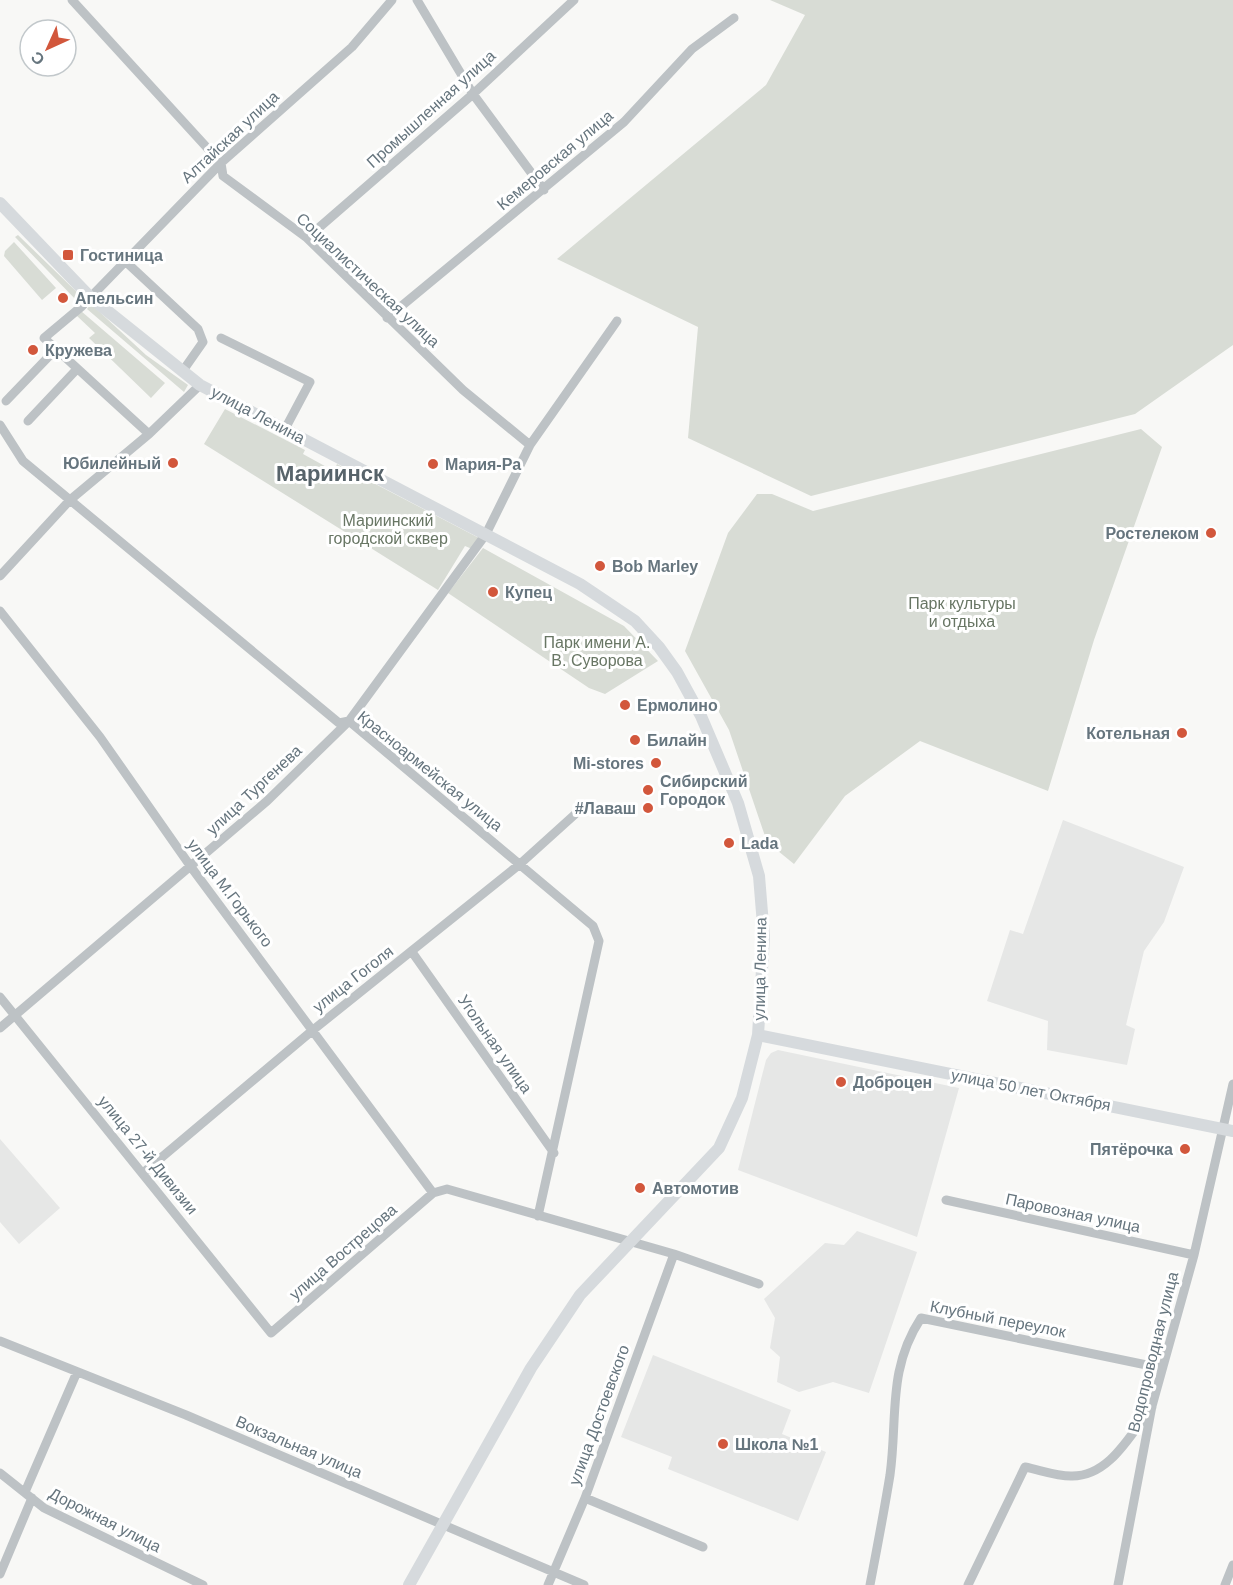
<svg xmlns="http://www.w3.org/2000/svg" width="1233" height="1585" viewBox="0 0 1233 1585" font-family="Helvetica,sans-serif">
  <rect width="100%" height="100%" fill="#f8f8f6"/>
  <path fill="#e6e7e6" d="M1063,820l121,47 -20,55 -20,29 -18,74 9,4 -8,36 -80,-15 1,-29 -61,-20 23,-71 13,4z
    M778,1050l181,38 -42,149 -179,-67 28,-110 5,-7z
    M0,1139l60,69 -41,36 -19,-22z
    M857,1231l60,21 -48,141 -36,-11 -34,10 -22,-10 3,-25 -10,-9 5,-30 -11,-19 61,-56 19,2z
    M653,1355l138,55 -9,24 44,18 -28,69 -130,-52 4,-12 -51,-20z"/>
  <path fill="#d8dcd5" d="M770,0h463v345l-98,69 -324,82 -123,-58 10,-111 -141,-68 209,-174 39,-70z
    M18,235l65,63 -4,5 -64,-66z
    M14,242l42,46 -14,12 -38,-44 1,-5z
    M91,304l55,51 42,30 -4,7 -97,-83z
    M81,311l84,72 -14,15 -62,-60 6,-5 -19,-18z
    M225,409l80,41 -2,4 49,27 2,-2 -19,-10 2,-5 142,74 -7,11 -7,-3 -27,44 -234,-146z
    M1141,429l21,18 -68,193 -46,151 -128,-50 -75,55 -51,68 -27,-22 -38,-112 -44,-79 43,-118 29,-39h15l41,17z
    M483,548l141,78 34,35 -53,33 -16,-6 -141,-95z"/>
  <g fill="none" stroke-linecap="round" stroke-linejoin="round">
    <path stroke="#bdc2c5" stroke-width="9" d="M72,0l149,163 2,13 84,62 156,152 67,55
      M417,0l56,94 71,96
      M307,238l166,-144 101,-94
      M125,261l73,68 5,13 -21,30
      M387,318l237,-196 68,-73 42,-31
      M221,338l89,44 -25,47
      M6,401l50,-52
      M28,421l49,-52
      M0,425l23,36 316,262 10,-2 244,205 6,15 -61,275
      M149,434l-105,-96 37,-31 140,-144 131,-116 40,-47
      M0,576l70,-76 79,-66 51,-49
      M0,611l100,126 91,130 242,326
      M412,952l142,201
      M0,997l271,336 162,-140 14,-4 227,65 85,30
      M0,1028l267,-227 82,-80 137,-187 44,-89 87,-124
      M143,1173l170,-143 207,-166 62,-56
      M946,1200l248,55
      M0,1341l186,74 398,170
      M0,1473l44,35 159,77
      M25,1492l52,-120
      M585,1498l118,49
      M0,1574l32,-76
      M548,1585l37,-87 89,-244
      M870,1585c7,-37 14,-73 20,-110 8,-58 -3,-105 31,-157l240,50
      M968,1585l57,-118c15,3 31,9 46,9 39,1 60,-43 81,-69
      M1118,1585l34,-179 42,-151 39,-171
      M1225,1585l8,-20"/>
    <path stroke="#d6dadd" stroke-width="12" d="M0,203l90,94 110,88 380,199 55,37 24,26 18,25 24,44 37,87 21,73 5,61 -6,98 -16,63 -23,50 -139,147 -49,73 -122,217
      M758,1035l475,96"/>
  </g>
  <g fill="#d2573c" stroke="#fff" stroke-width="2">
    <rect x="62" y="249" width="12" height="12" rx="3"/>
    <circle cx="63" cy="298" r="6"/>
    <circle cx="33" cy="350" r="6"/>
    <circle cx="173" cy="463" r="6"/>
    <circle cx="433" cy="464" r="6"/>
    <circle cx="1211" cy="533" r="6"/>
    <circle cx="600" cy="566" r="6"/>
    <circle cx="493" cy="592" r="6"/>
    <circle cx="625" cy="705" r="6"/>
    <circle cx="1182" cy="733" r="6"/>
    <circle cx="635" cy="740" r="6"/>
    <circle cx="656" cy="763" r="6"/>
    <circle cx="648" cy="790" r="6"/>
    <circle cx="648" cy="808" r="6"/>
    <circle cx="729" cy="843" r="6"/>
    <circle cx="841" cy="1082" r="6"/>
    <circle cx="1185" cy="1149" r="6"/>
    <circle cx="640" cy="1188" r="6"/>
    <circle cx="723" cy="1444" r="6"/>
  </g>
  <g text-anchor="middle" dominant-baseline="central" stroke-width="6" stroke-linejoin="round" paint-order="stroke">
    <g font-size="16" fill="#66757e" stroke="#fff">
      <text transform="translate(431 109) rotate(-42)">Промышленная улица</text>
      <text transform="translate(230 137) rotate(-43)">Алтайская улица</text>
      <text transform="translate(555 160) rotate(-40)">Кемеровская улица</text>
      <text transform="translate(368 280) rotate(43)">Социалистическая улица</text>
      <text transform="translate(258 415) rotate(28)">улица Ленина</text>
      <text transform="translate(430 771) rotate(39)">Красноармейская улица</text>
      <text transform="translate(254 790) rotate(-43)">улица Тургенева</text>
      <text transform="translate(230 893) rotate(53)">улица М.Горького</text>
      <text transform="translate(760 969) rotate(-89)">улица Ленина</text>
      <text transform="translate(353 979) rotate(-38)">улица Гоголя</text>
      <text transform="translate(495 1044) rotate(55)">Угольная улица</text>
      <text transform="translate(1031 1090) rotate(11)">улица 50 лет Октября</text>
      <text transform="translate(148 1155) rotate(51)">улица 27-й Дивизии</text>
      <text transform="translate(1073 1213) rotate(12)">Паровозная улица</text>
      <text transform="translate(343 1252) rotate(-41)">улица Вострецова</text>
      <text transform="translate(998 1319) rotate(11)">Клубный переулок</text>
      <text transform="translate(1153 1352) rotate(-76)">Водопроводная улица</text>
      <text transform="translate(599 1415) rotate(-70)">улица Достоевского</text>
      <text transform="translate(299 1447) rotate(23)">Вокзальная улица</text>
      <text transform="translate(105 1520) rotate(27)">Дорожная улица</text>
    </g>
    <g font-size="16" font-weight="bold" fill="#66757e" stroke="#fff" text-anchor="start">
      <text x="80" y="255">Гостиница</text>
      <text x="75" y="298">Апельсин</text>
      <text x="45" y="350">Кружева</text>
      <text x="161" y="463" text-anchor="end">Юбилейный</text>
      <text x="445" y="464">Мария-Ра</text>
      <text x="1199" y="533" text-anchor="end">Ростелеком</text>
      <text x="612" y="566">Bob Marley</text>
      <text x="505" y="592">Купец</text>
      <text x="637" y="705">Ермолино</text>
      <text x="1170" y="733" text-anchor="end">Котельная</text>
      <text x="647" y="740">Билайн</text>
      <text x="644" y="763" text-anchor="end">Mi-stores</text>
      <text x="660" y="781">Сибирский<tspan x="660" dy="18">Городок</tspan></text>
      <text x="636" y="808" text-anchor="end">#Лаваш</text>
      <text x="741" y="843">Lada</text>
      <text x="853" y="1082">Доброцен</text>
      <text x="1173" y="1149" text-anchor="end">Пятёрочка</text>
      <text x="652" y="1188">Автомотив</text>
      <text x="735" y="1444">Школа №1</text>
    </g>
    <g font-size="16" fill="#687664" stroke="#fff">
      <text x="388" y="520">Мариинский<tspan x="388" dy="18">городской сквер</tspan></text>
      <text x="962" y="603">Парк культуры<tspan x="962" dy="18">и отдыха</tspan></text>
      <text x="597" y="642">Парк имени А.<tspan x="597" dy="18">В. Суворова</tspan></text>
    </g>
    <g font-size="22" font-weight="bold" fill="#57636a" stroke="#fff">
      <text x="330" y="473">Мариинск</text>
    </g>
  </g>
  <g transform="translate(48 48) rotate(225)"><circle r="28" fill="#ffffff" stroke="#c2c8cb" stroke-width="1.5"/>
  <path d="M0-4.5L10 22L0 15L-10 22Z" fill="#d2573c"/>
  <text y="-9" font-size="16" font-weight="bold" text-anchor="middle" fill="#66757e">С</text>
  </g>
</svg>
